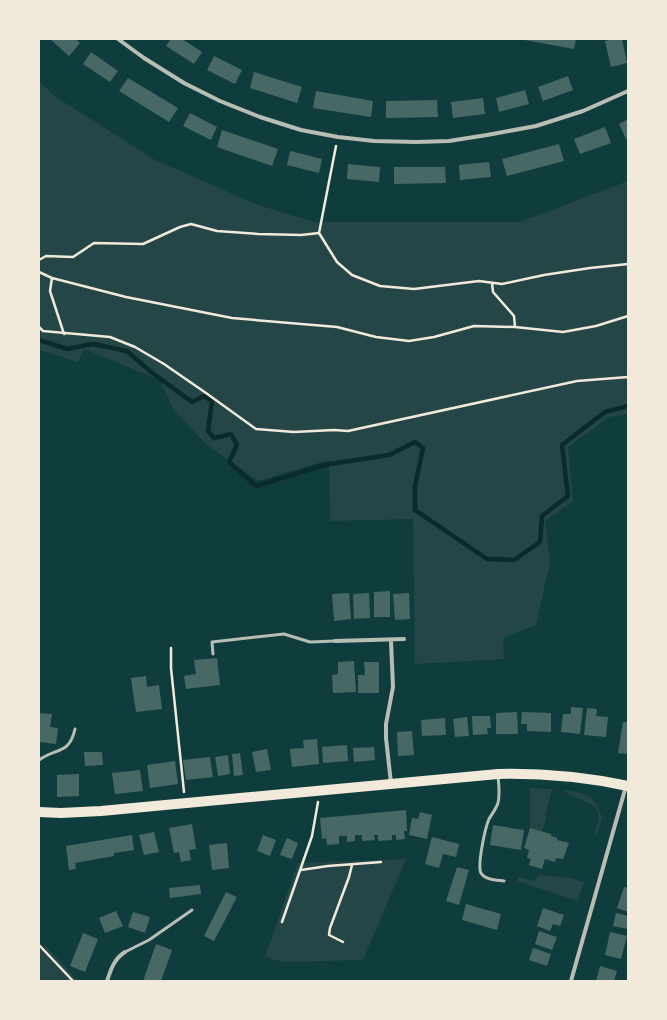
<svg xmlns="http://www.w3.org/2000/svg" width="667" height="1020" viewBox="0 0 667 1020" font-family="'PT Sans Narrow',sans-serif">
  <rect width="100%" height="100%" fill="#0f3d3e"/>
  <path fill="#244646" d="M39,81l14,14 102,65 103,45 56,17h206l108,-41v233l-19,3 -41,30 5,54 -28,20 5,41 -14,63 -33,13 1,21 -89,5 -2,-145 -83,2 -1,-61 -71,21 -51,-36 -34,-36 -13,-29 -76,-31 -6,13 -39,-12z
    M530,788l22,1 -7,27 2,1 -5,15 -12,-4z
    M563,790l19,3 9,5 5,6 6,13 -5,18 -2,-3c11,-27 -5,-28 -24,-37 -4,-2 -5,-2 -8,-5z
    M406,859l-43,101 -80,2 -18,-5 33,-94z
    M542,875l29,3 13,4 -6,19 -61,-20 1,-4 16,4 5,-5z
    M46,946l32,35h-39v-31z"/>
  <g fill="none" stroke-linecap="round" stroke-linejoin="round">
    <path stroke="#0a2a2b" stroke-width="4.5" d="M39,340l28,9 26,-5 34,7 24,21 41,30 12,-6 8,5 -4,30 6,7 17,-4 6,11 -8,17 27,24 68,-21 65,-10 26,-13 8,6 -8,38v24l72,49 27,1 26,-18 2,-26 26,-20 -6,-51 43,-33 23,-6"/>
  </g>
  <path fill="#486865" d="M50,39h26l4,4 -11,13z
    M171,39h11l20,13 -8,12 -28,-18z
    M519,39h57l-2,10z
    M613,39h9l5,24 -16,4 -6,-26z
    M91,52l27,19 -8,11 -27,-18z
    M214,56l28,14 -7,14 -28,-14z
    M254,72l48,15 -5,16 -47,-15z
    M568,76l5,14 -30,11 -5,-14z
    M128,78l50,30 -9,14 -50,-31z
    M525,90l4,14 -30,8 -3,-14z
    M316,91l57,10 -2,16 -58,-9z
    M483,98l2,16 -32,4 -2,-16z
    M437,100l1,17 -52,1v-17z
    M190,113l27,14 -6,13 -28,-14z
    M628,119v19l-2,1 -7,-15z
    M605,127l6,16 -31,11 -6,-15z
    M222,130l56,19 -6,17 -55,-19z
    M559,144l5,17 -57,15 -5,-17z
    M290,151l32,8 -3,14 -32,-8z
    M489,162l2,15 -31,3 -1,-15z
    M348,164l32,3 -1,15 -32,-3z
    M394,167h51l1,16 -52,1z
    M390,591v26h-16v-25z
    M349,593l2,26 -17,2 -2,-27z
    M369,593l1,25 -16,1 -1,-25z
    M409,593l1,26 -15,1 -2,-26z
    M217,658l3,27 -34,4 -2,-13 12,-2 -2,-14z
    M354,661l2,31 -23,1 -1,-18 6,-1v-12z
    M364,662h15v31h-21v-18h7z
    M146,676l1,11 12,-2 3,24 -26,3 -5,-34z
    M571,707l12,1 -3,26 -19,-2 2,-18h8z
    M587,708l10,1 -1,7 12,1 -2,20 -22,-2z
    M517,712l1,22h-22v-21z
    M522,712l29,1v19l-24,-1v-7h-6z
    M39,713l13,1 -2,13 8,1 -2,16 -17,-2z
    M472,716h18l1,12h-4l1,6 -15,1z
    M467,717l2,19 -14,1 -2,-18z
    M445,718l1,17 -24,1 -1,-16z
    M623,722h5v32l-10,-1z
    M412,731l2,24 -16,1 -1,-24z
    M317,739l2,25 -27,3 -2,-18 14,-1 -1,-8z
    M347,745l1,16 -25,2 -1,-16z
    M374,747l1,13 -21,2 -1,-14z
    M267,749l4,21 -15,2 -4,-20z
    M84,752h18l1,13 -18,1z
    M240,753l3,22 -9,1 -2,-22z
    M228,755l2,19 -12,2 -3,-19z
    M210,757l3,20 -27,3 -3,-20z
    M175,761l3,23 -28,4 -3,-23z
    M140,770l3,21 -28,3 -3,-21z
    M79,774v22l-22,1v-22z
    M406,810l1,21h-3l1,8 -9,1v-5h-4v5l-14,1v-6h-4l1,5 -13,1v-6h-7v6l-8,1v-6h-8v8l-12,1 -1,-7 -4,1 -2,-21z
    M420,812l12,3 -5,24 -18,-4 3,-17 6,1z
    M192,824l4,25 -7,1 2,10 -10,2 -2,-10 -5,1 -5,-25z
    M493,825l31,5 -3,20 -31,-5z
    M530,828l21,6v2l6,2v2l12,3 -6,16 -7,-1 -1,4 -10,-3 -3,10 -13,-4 2,-6 -4,-1 2,-8 -5,-2z
    M154,832l5,20 -15,3 -5,-20z
    M132,835l2,15 -20,3v3l-39,7 1,6 -7,1 -3,-24z
    M263,835l13,5 -6,16 -13,-5z
    M432,837l27,7 -3,13 -13,-3 -4,14 -14,-4z
    M287,838l11,5 -6,16 -12,-4z
    M227,843l2,25 -17,2 -3,-25z
    M457,867l12,3 -10,35 -13,-4z
    M200,885l1,9 -31,4 -1,-10z
    M624,887l4,1v24l-11,-4z
    M226,892l11,5 -23,44 -10,-5z
    M466,904l35,10 -4,16 -35,-10z
    M543,908l21,7 -4,11 -7,-2 -3,7 -13,-5z
    M116,911l7,15 -18,7 -6,-15z
    M133,912l17,5 -5,16 -17,-6z
    M616,913l12,3v13l-15,-3z
    M539,931l18,6 -5,13 -17,-6z
    M610,932l17,4 -6,23 -16,-4z
    M83,933l15,6 -13,33 -15,-6z
    M156,944l16,6 -11,31h-18z
    M533,948l18,6 -4,12 -18,-6z
    M600,966l17,5 -3,10h-18z"/>
  <g fill="none" stroke-linecap="round" stroke-linejoin="round">
    <path stroke="#f1e9da" stroke-width="2.5" d="M319,233l17,-87
      M39,260l7,-4 27,1 21,-14 49,1 37,-17 11,-3 26,7 41,3 43,1 18,-2 18,29 15,13 28,11 34,3 65,-8 23,3 42,-9 46,-7 38,-4
      M39,272l13,6 74,19 106,21 105,9 39,10 33,4 25,-4 40,-11 41,1 48,5 33,-6 32,-10
      M52,278l-2,13 14,43
      M492,283l1,9 21,24 1,11
      M39,327l4,4 67,6 25,10 29,17 42,29 50,36 38,3 40,-2 14,1 229,-50 51,-4
      M171,648v20l13,124
      M301,870l27,-4 53,-4
      M282,922l30,-86 6,-34
      M343,942l-14,-7 1,-7 19,-51 3,-12
      M39,945l34,36"/>
    <path stroke="#b8beb3" stroke-width="3" d="M213,654l-1,-12 72,-8 26,8 25,-1
      M39,760c18,-13 30,-5 36,-31
      M498,776c1,9 2,19 0,27 -2,6 -6,11 -9,16 -4,9 -12,47 -8,54 4,7 16,7 23,8
      M125,952l24,-12 43,-30"/>
    <path stroke="#b8beb3" stroke-width="4" d="M118,39l26,19 40,25 36,18 40,16 41,13 37,7 36,4 42,1 33,-1 38,-6 49,-9 47,-15 45,-20
      M335,641l69,-2
      M391,783l-5,-45v-14l7,-37 -2,-46
      M107,981c4,-12 7,-22 18,-29
      M571,981l55,-195"/>
    <path stroke="#f1e9da" stroke-width="10" d="M39,812l22,1 40,-2 397,-37c44,-1 87,3 130,12"/>
  </g>
  <rect width="667" height="1020" fill="none" stroke="#f1e9da" stroke-width="80"/>
</svg>
